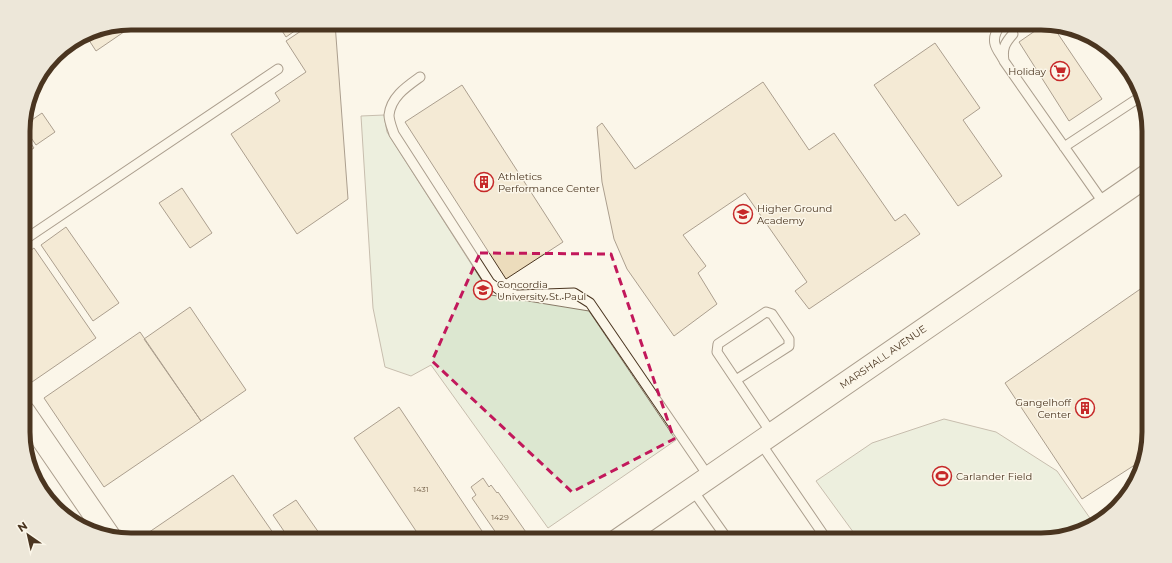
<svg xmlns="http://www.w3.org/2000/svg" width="1172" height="563" viewBox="0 0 1172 563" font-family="Montserrat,sans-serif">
  <rect width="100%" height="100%" fill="#fbf6e9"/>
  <path fill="#dce7d0" stroke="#887966" d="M384,115l3,17 104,163 98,16 87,129 -128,88 -117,-163 -20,11 -26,-9 -12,-59 -12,-192z
    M944,419l52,13 61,39 35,50 22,-14 -13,15 -53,18h-189l-43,-59 56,-38z"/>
  <path fill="#ecdcbc" stroke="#4a3520" d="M131,23h6l-41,28 -11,-17 5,-3z
    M277,23h29l-20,14z
    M313,23h22l13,176 -51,35 -66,-100 49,-33 -5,-8 31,-21 -20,-31z
    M1045,24l7,1 50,74 -33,22 -50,-79z
    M935,43l45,65 -17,12 39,56 -44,30 -84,-121z
    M763,82l46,68 25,-17 61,88 10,-7 15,20 -111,75 -14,-18 12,-9 -62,-89 -62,42 23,31 -8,7 19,31 -43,32 -47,-67 -13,-30 -12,-57 -5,-55 5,-4 33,46z
    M462,85l101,157 -57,37 -101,-157z
    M42,113l13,19 -19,13 -13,-19z
    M23,132l11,16 -11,7z
    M182,188l30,45 -22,15 -31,-45z
    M66,227l53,76 -26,18 -52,-76z
    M34,248l62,90 -64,44 -8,-13v-114z
    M1149,283v150l-5,26 -62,40 -77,-116z
    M190,307l56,83 -45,31 -57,-82z
    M140,332l61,89 -97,66 -60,-89z
    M399,407l89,133h-66l-68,-102z
    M233,475l45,65h-139v-1z
    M483,478l6,9 2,-2 6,8 1,-1 30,43 -6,5h-21l-29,-42 4,-3 -5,-8z
    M296,500l28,40h-34l-17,-25z"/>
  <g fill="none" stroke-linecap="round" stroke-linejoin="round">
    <g stroke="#4a3520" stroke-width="11">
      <path id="lane" d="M1003,23c-6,5 -10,14 -8,21 1,5 6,11 8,15
        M1013,34c-8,9 -11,14 -9,27l101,144
        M1124,63l5,8
        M420,77c-14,10 -29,20 -31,38 0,6 3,13 5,19l96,149 11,8 16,4 57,-2 16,10 119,174
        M1064,147l76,-50
        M24,240l254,-171
        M736,380l53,-34v-7l-17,-25 -6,-2 -48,32 -1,8 55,82
        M760,442l67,98
        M692,489l36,51"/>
    </g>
    <g stroke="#4a3520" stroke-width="24">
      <path id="secondary" d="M24,412l85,124
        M618,540l530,-365"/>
    </g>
    <use href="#lane" stroke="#fbf6e9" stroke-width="9"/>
    <use href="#secondary" stroke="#fbf6e9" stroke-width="22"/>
  </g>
  <path d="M0 0H1172V563H0ZM480,253l131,1 63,185 -102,53 -140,-131z" fill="#fbf6e9" fill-opacity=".55" fill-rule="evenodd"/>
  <path fill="none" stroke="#c2185b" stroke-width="3" stroke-dasharray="8 5" stroke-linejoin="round" d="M480,253l131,1 63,185 -102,53 -140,-131z"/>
  <defs>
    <g id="supermarket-ring" transform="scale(1)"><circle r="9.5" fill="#fbf6e9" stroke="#c62828" stroke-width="1.5"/><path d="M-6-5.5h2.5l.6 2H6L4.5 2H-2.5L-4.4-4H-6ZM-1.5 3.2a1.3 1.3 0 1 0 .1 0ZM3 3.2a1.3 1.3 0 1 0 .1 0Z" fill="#c62828"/></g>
    <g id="building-ring" transform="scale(1)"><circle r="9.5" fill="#fbf6e9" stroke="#c62828" stroke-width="1.5"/><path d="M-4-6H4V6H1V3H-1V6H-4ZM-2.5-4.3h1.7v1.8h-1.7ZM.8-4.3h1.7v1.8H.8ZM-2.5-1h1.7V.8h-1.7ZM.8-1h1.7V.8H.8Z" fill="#c62828"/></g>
    <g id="school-ring" transform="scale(1)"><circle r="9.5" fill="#fbf6e9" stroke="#c62828" stroke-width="1.5"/><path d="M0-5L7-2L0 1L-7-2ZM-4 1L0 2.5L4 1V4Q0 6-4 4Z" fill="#c62828"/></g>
    <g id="university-ring" transform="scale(1)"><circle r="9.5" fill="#fbf6e9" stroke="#c62828" stroke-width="1.5"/><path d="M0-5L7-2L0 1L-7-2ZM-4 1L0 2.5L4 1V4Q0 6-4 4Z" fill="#c62828"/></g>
    <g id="stadium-ring" transform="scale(1)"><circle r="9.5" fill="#fbf6e9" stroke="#c62828" stroke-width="1.5"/><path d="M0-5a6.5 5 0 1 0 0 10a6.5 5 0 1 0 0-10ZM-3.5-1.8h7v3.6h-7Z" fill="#c62828"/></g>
  </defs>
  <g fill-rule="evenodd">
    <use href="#supermarket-ring" x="1060" y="71"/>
    <use href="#building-ring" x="484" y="182"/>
    <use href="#school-ring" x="743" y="214"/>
    <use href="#university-ring" x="483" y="290"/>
    <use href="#building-ring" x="1085" y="408"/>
    <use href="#stadium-ring" x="942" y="476"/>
  </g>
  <g text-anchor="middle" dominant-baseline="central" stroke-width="3" stroke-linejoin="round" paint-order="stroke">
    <g font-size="8" fill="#725f47">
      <text x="421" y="489">1431</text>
      <text x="500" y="517">1429</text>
    </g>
    <g font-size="10" fill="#4a3520" stroke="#fbf6e9" text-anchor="start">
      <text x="1046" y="71" text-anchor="end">Holiday</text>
      <text x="498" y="176">Athletics<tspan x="498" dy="12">Performance Center</tspan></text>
      <text x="757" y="208">Higher Ground<tspan x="757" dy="12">Academy</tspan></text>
      <text x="497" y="284">Concordia<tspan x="497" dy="12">University St. Paul</tspan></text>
      <text x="1071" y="402" text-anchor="end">Gangelhoff<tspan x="1071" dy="12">Center</tspan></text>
      <text x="956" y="476">Carlander Field</text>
    </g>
    <g font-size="10" fill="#4a3520" stroke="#fbf6e9">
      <text transform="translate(883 357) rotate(-35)">MARSHALL AVENUE</text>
    </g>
  </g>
  <path d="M0 0H1172V563H0ZM131 30H1041A101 101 0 0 1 1142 131V432A101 101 0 0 1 1041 533H131A101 101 0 0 1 30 432V131A101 101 0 0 1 131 30Z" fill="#ede7d9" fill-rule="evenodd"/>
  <path fill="none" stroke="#4a3520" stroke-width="5" d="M131 30H1041A101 101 0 0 1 1142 131V432A101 101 0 0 1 1041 533H131A101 101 0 0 1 30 432V131A101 101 0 0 1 131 30Z"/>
  <g transform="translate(28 535) rotate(326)" stroke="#fbf6e9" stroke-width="3" paint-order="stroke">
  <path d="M0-3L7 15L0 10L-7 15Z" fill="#4a3520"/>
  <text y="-6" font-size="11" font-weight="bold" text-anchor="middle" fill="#4a3520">N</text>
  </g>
</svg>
